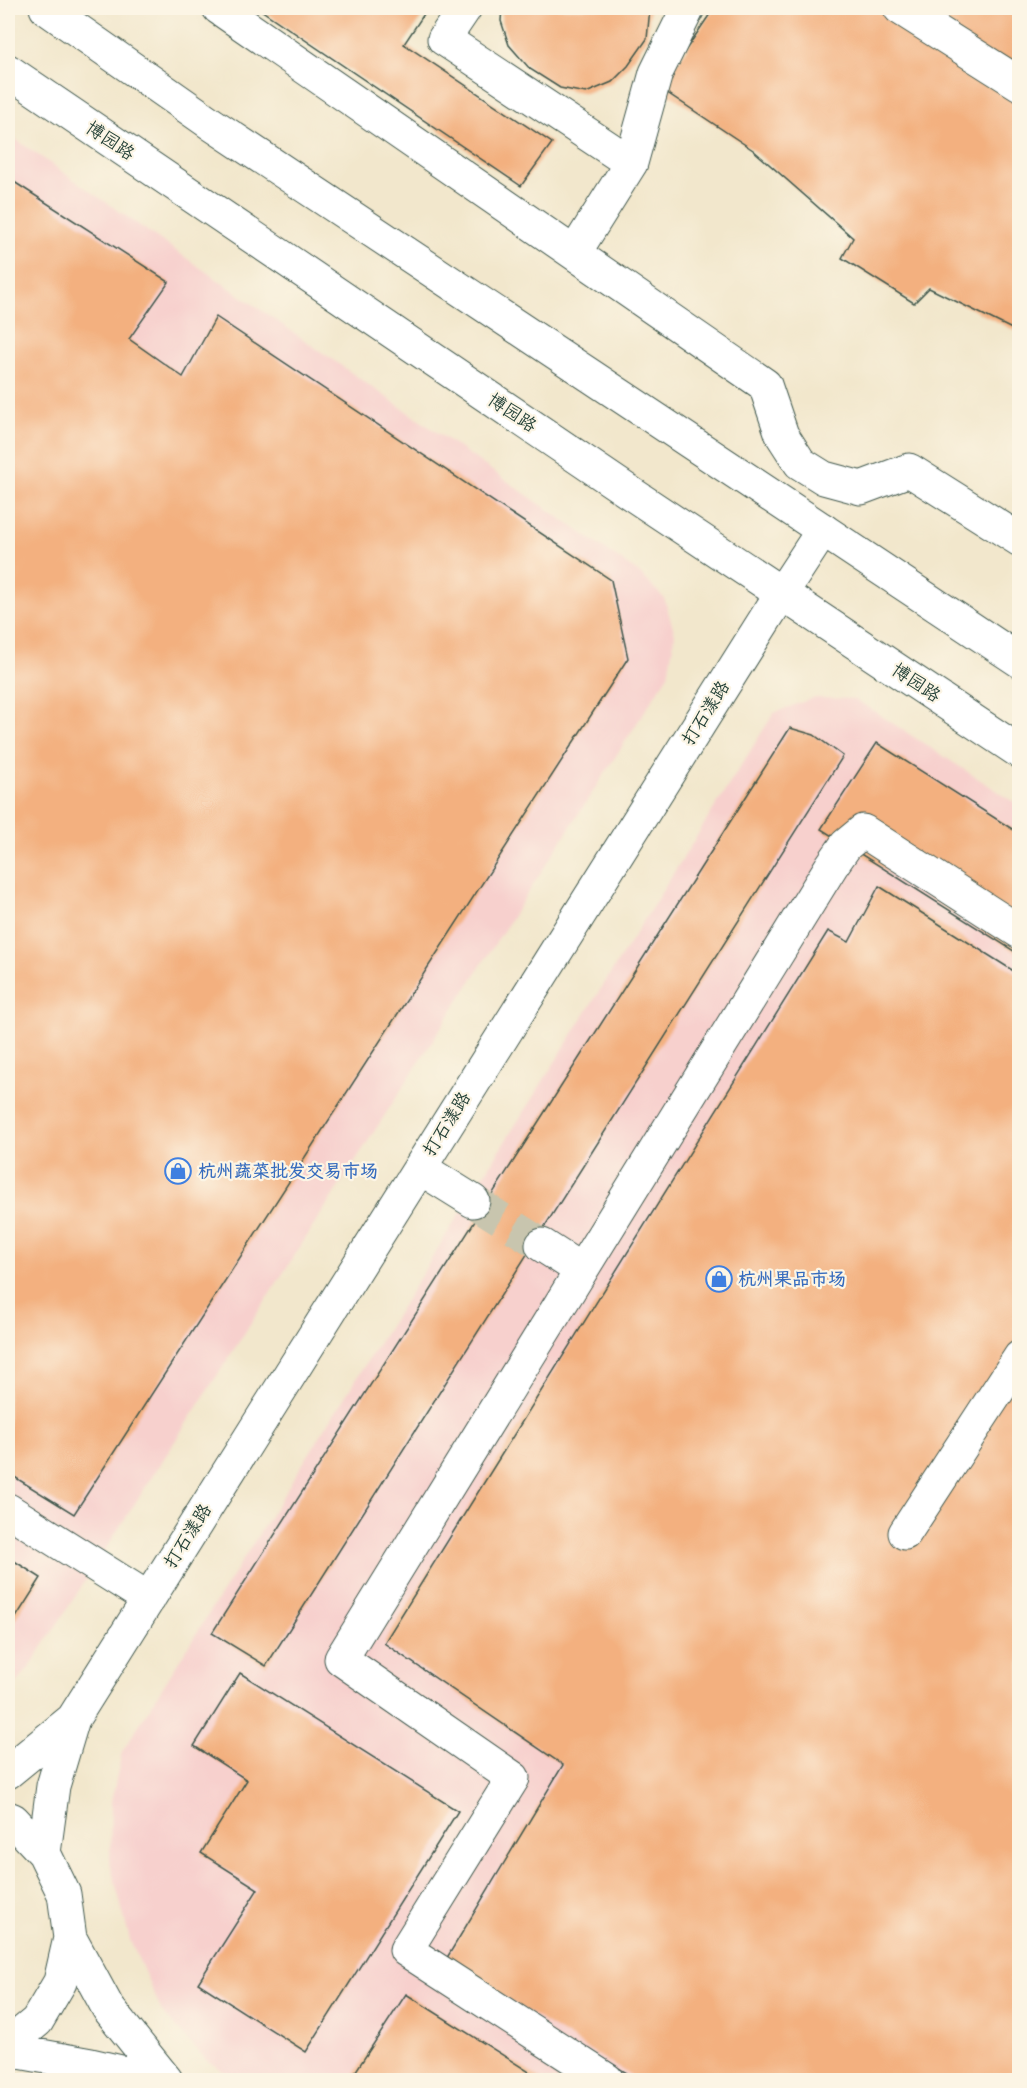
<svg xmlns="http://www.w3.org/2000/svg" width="1027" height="2088" viewBox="0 0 1027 2088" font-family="Pangolin,'LXGW WenKai TC',sans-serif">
  <rect width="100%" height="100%" fill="#fcf5e5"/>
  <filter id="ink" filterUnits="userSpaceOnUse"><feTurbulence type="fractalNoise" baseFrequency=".0167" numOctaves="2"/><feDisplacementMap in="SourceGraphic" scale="12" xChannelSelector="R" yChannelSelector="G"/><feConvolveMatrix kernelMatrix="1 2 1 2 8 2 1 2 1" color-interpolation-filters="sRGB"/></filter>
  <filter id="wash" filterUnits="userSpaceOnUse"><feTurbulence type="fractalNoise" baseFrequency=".008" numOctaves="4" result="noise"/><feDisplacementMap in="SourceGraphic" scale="24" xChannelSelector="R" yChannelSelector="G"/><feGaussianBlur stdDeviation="1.35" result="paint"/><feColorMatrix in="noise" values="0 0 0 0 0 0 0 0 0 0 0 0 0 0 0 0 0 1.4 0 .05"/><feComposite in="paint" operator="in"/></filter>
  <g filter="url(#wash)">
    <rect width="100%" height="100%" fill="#f2e7cc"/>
    <path fill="#f7d0cd" d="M8,134l631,439 25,25 11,36 -7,41 -639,993 -21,25z
      M813,698l42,1 164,106v1275h-781l-32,-20 -44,-48 -32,-72 -20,-77 1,-61 11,-50 652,-1039z"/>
    <g id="blocks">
      <path fill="#f3b07f" d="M258,8h170l-24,36 148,99 -31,43z
        M502,8h148l-3,31 -19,27 -16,16 -26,11 -26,-5 -30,-19 -21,-24 -8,-24z
        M714,8h306v325l-91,-45 -15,15 -72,-45 11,-20 -100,-88 -93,-62z
        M8,178l161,104 -40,57 54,38 33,-60 395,263 17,78 -554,856 -66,-41z
        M790,728l24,7 29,21 -577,910 -54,-33z
        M877,743l143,91v121l-199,-126z
        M879,886l141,89v1105h-382l-193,-119 118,-196 -179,-122 444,-712 21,11z
        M8,1557l33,21 -33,52z
        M240,1673l218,138 -152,241 -108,-69 60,-94 -57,-36 46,-73 -53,-34z
        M406,1994l136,86h-192z"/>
    </g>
  </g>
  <g filter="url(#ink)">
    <use href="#blocks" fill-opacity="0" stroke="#3f564b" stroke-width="1.5"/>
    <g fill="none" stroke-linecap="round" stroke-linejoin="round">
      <path stroke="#c8c5ae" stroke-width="33" stroke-dasharray="33 16" stroke-linecap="butt" d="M473,1201l69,44"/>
      <g stroke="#3f564b" stroke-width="35">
        <path id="minor" d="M219,8l546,377 17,50 18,28 24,15 37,10 48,-18 111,70
          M465,8l-21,31 187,124
          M900,8l120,76
          M575,252l56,-89 25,-90 32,-65
          M420,1168l53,33
          M542,1245l39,25
          M8,1510l141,89
          M905,1533l115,-176
          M8,1772l65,-53
          M8,1818l5,2 31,33 20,41 6,44 -10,44 -23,39 -29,24
          M44,1853l9,-67 20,-67 708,-1125 42,-64
          M70,1938l38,70 58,72
          M8,2050l83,15 65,15
          M607,2080l-201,-130 107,-172 -172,-119 491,-794 14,-20 17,-14 157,101"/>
      </g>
      <g stroke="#3f564b" stroke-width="35">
        <path id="major" d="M46,8l167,117 807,536
          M8,71l621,421 391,260"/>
      </g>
      <use href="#minor" stroke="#fff" stroke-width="33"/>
      <use href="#major" stroke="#fff" stroke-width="33"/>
    </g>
  </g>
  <defs>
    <g id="shop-ring" transform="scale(1.35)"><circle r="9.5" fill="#fcf5e5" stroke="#3f7fe0" stroke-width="1.5"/><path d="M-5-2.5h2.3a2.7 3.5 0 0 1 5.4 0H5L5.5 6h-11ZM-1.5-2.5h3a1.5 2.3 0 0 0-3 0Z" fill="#3f7fe0"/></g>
  </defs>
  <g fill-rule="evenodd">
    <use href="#shop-ring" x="178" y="1171"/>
    <use href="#shop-ring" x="719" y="1279"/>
  </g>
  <g text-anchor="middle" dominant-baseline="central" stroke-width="4.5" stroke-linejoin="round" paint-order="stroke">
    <g font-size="18" fill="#1f3d34" stroke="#fcf5e5">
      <text transform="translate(110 141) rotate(34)">博园路</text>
      <text transform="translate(512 413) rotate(34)">博园路</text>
      <text transform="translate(916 683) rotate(34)">博园路</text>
      <text transform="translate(706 713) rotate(-58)">打石漾路</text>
      <text transform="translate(447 1124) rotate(-58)">打石漾路</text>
      <text transform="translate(188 1536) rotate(-58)">打石漾路</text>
    </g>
    <g font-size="18" font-weight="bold" fill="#366cbe" stroke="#fcf5e5" text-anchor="start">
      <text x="198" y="1171">杭州蔬菜批发交易市场</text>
      <text x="738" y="1279">杭州果品市场</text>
    </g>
  </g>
  <rect width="1027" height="2088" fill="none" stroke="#fcf5e5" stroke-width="30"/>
</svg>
